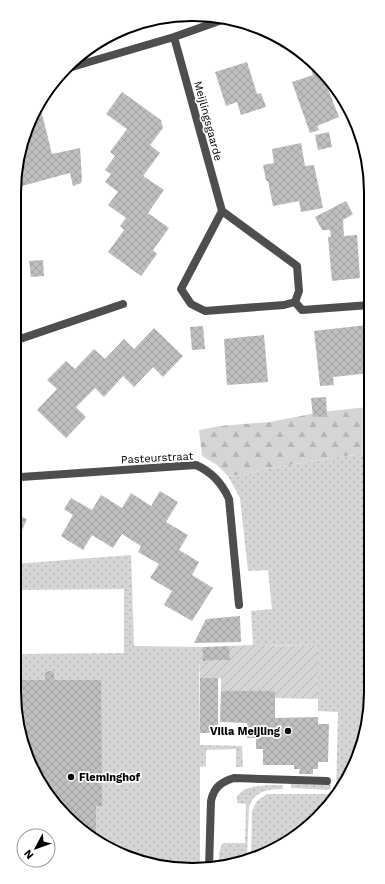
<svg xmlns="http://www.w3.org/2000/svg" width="385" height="884" viewBox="0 0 385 884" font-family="'Work Sans',sans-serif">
  <defs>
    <pattern id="grass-dots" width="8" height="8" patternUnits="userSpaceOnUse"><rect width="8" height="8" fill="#d5d5d5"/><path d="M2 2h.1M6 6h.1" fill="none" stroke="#b5b5b5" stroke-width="1.8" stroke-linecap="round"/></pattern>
    <pattern id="forest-firs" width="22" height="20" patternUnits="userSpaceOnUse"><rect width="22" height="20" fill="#d5d5d5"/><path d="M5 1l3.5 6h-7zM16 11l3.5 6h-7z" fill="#b5b5b5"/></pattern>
    <pattern id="garden-furrows" width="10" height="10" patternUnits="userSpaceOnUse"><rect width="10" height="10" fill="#d5d5d5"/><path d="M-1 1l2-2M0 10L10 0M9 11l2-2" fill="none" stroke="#b5b5b5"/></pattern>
    <pattern id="building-cross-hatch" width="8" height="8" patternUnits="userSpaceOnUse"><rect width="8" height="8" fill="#bebebe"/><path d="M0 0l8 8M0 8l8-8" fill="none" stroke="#a2a2a2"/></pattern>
  </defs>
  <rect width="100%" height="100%" fill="#fff"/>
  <path fill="url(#grass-dots)" d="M370,452l1,194 -4,1 1,23h3v21l-10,58 -25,44 2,-81 -20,-1v-65l-65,-1 -2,-34 21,-2 -4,-39 -20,1 -8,-73 -12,-22 25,-3 11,-4z
    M131,555l3,91 69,1v14h-4l1,84 42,1 1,21h-7v-18l-30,1v16l-6,1v101l-42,-1 -23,-9v-4c-15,0 -28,-5 -39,-14v-34l-41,-126 -1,-7 -4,-2 -4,1 -1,8h-31v-41l1,15 109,-1v-64l-110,1v-26z
    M291,784l40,1 -1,5 -39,-2z
    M282,785l1,4c-15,0 -29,2 -34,18l-2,51 -28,10v-15l3,-9 2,-1h21l1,-39 -9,-1v-7c12,-13 29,-10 45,-11z
    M267,794h64l-1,9 -3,6 -45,37 -31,10 1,-45 5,-10z"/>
  <path fill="url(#forest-firs)" d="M370,406v46l-106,17 -11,4 -25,3 -11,-11 -15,-9 -3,-26 21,-4 50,-4 51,-10 47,-5z"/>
  <path fill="url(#garden-furrows)" d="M253,645l65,1v53l-43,-1v-7h-54v-13h-21l-1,-17 30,-1v-14z"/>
  <path fill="url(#building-cross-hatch)" d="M307,57l20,18 7,11 -6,3 11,28 -22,9 2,4 -9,3 -18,-51 21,-7z
    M247,62l10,32 4,-1 5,14 -25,8 -4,-13 -11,4 -11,-34z
    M122,92l39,28 2,8 -13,17 10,8 -17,23 21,14 -16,23 21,15 -16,22 4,4 -16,22 -33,-24 16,-22 -4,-4 6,-8 -18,-13 10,-13 -13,-10 6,-8 -6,-4 10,-14 -5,-4 17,-23 -21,-15z
    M38,110h3l11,44 28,-6 2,32 -1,3 -8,3 -3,-13 -52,14 1,10 -5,2 10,-64z
    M329,132l3,15 -14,3 -3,-15z
    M301,143l4,23 9,-1 9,43 -22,4 -2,-11 -26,5 -5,-25h-2l-3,-16 11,-2 -2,-14z
    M346,201l7,13 -10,6 1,16 13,-1 3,43 -28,3 -4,-44h3l-1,-7h-8l-7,-13z
    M43,260l1,16 -13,1 -2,-16z
    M367,325l3,25v23l-37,4 1,8 -14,1 -6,-55z
    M203,326l2,23 -13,1 -2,-23z
    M154,328l29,28 -20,21 -10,-10 -19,20 -11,-11 -19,21 -9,-9 -19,19 10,10 -20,21 -29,-28 20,-21 -10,-9 19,-19 9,8 19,-20 11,10 19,-20 10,10z
    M264,335l4,47 -41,3 -3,-46z
    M326,397l1,19 -14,1 -2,-19z
    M160,491l18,11 -12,20 22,13 -9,15 20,12 -7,13 21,13 -21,33 -28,-16 8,-14 -22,-13 9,-14 -21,-12 3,-6 -19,-12 -9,14 -21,-13 -9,15 -22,-14 12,-21 -9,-6 7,-11 21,12 9,-15 21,13 9,-15 20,13z
    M14,514l13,5 -13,30z
    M240,616l1,26 -47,1 12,-24z
    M229,646l1,14 -27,1v-14z
    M48,671h4l2,2 1,7h46l1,126h-6v34l-38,-31 -34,-60 -10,-57v-12h31v-7z
    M200,678h18v55h-18z
    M221,691h54v27l43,-1v7h11l-1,38h-10v7h-5v5h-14l1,-5h-6v-4h-31v-16h-7v-11h-9v-15l-27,-1z
    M124,854h11v4z"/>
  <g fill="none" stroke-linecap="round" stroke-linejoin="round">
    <path stroke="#4e4e4e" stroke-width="8" d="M209,868l2,-67c3,-14 10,-19 23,-23l93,3"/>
    <path stroke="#4e4e4e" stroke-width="8" d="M174,37l48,174 -41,78 10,15 14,7 79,-6 11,-3 4,-11 -2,-25 -75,-55
      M65,69l109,-32 48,-17
      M295,302l7,8 68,-5
      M14,341l109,-37
      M14,473l7,4 175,-12c16,7 26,18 33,34l10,106"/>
  </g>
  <g fill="#000" stroke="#fff" stroke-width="1.5">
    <circle cx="288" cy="731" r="4"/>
    <circle cx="71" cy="777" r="4"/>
  </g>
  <g text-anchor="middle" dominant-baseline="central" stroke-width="3.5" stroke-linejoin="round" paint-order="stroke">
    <g font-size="11" fill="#000" stroke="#fff">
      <text transform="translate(208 121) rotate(75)">Meijlingsgaarde</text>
      <text transform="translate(157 458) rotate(-3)">Pasteurstraat</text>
    </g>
    <g font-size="11" font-weight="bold" fill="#000" stroke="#fff" text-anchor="end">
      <text x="280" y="731">Villa Meijling</text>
      <text x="79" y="777" text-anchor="start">Fleminghof</text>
    </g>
  </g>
  <path d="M0 0H385V884H0ZM192 21H193A171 171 0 0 1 364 192V692A171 171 0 0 1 193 863H192A171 171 0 0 1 21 692V192A171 171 0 0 1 192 21Z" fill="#fff" fill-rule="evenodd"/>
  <path fill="none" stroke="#000" stroke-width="2" d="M192 21H193A171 171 0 0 1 364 192V692A171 171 0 0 1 193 863H192A171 171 0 0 1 21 692V192A171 171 0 0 1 192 21Z"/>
  <g transform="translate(36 848) rotate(229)"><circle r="19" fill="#ffffff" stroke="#999999"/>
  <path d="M0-3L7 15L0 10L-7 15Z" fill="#000000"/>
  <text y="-6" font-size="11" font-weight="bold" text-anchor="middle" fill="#000000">N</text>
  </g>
</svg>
